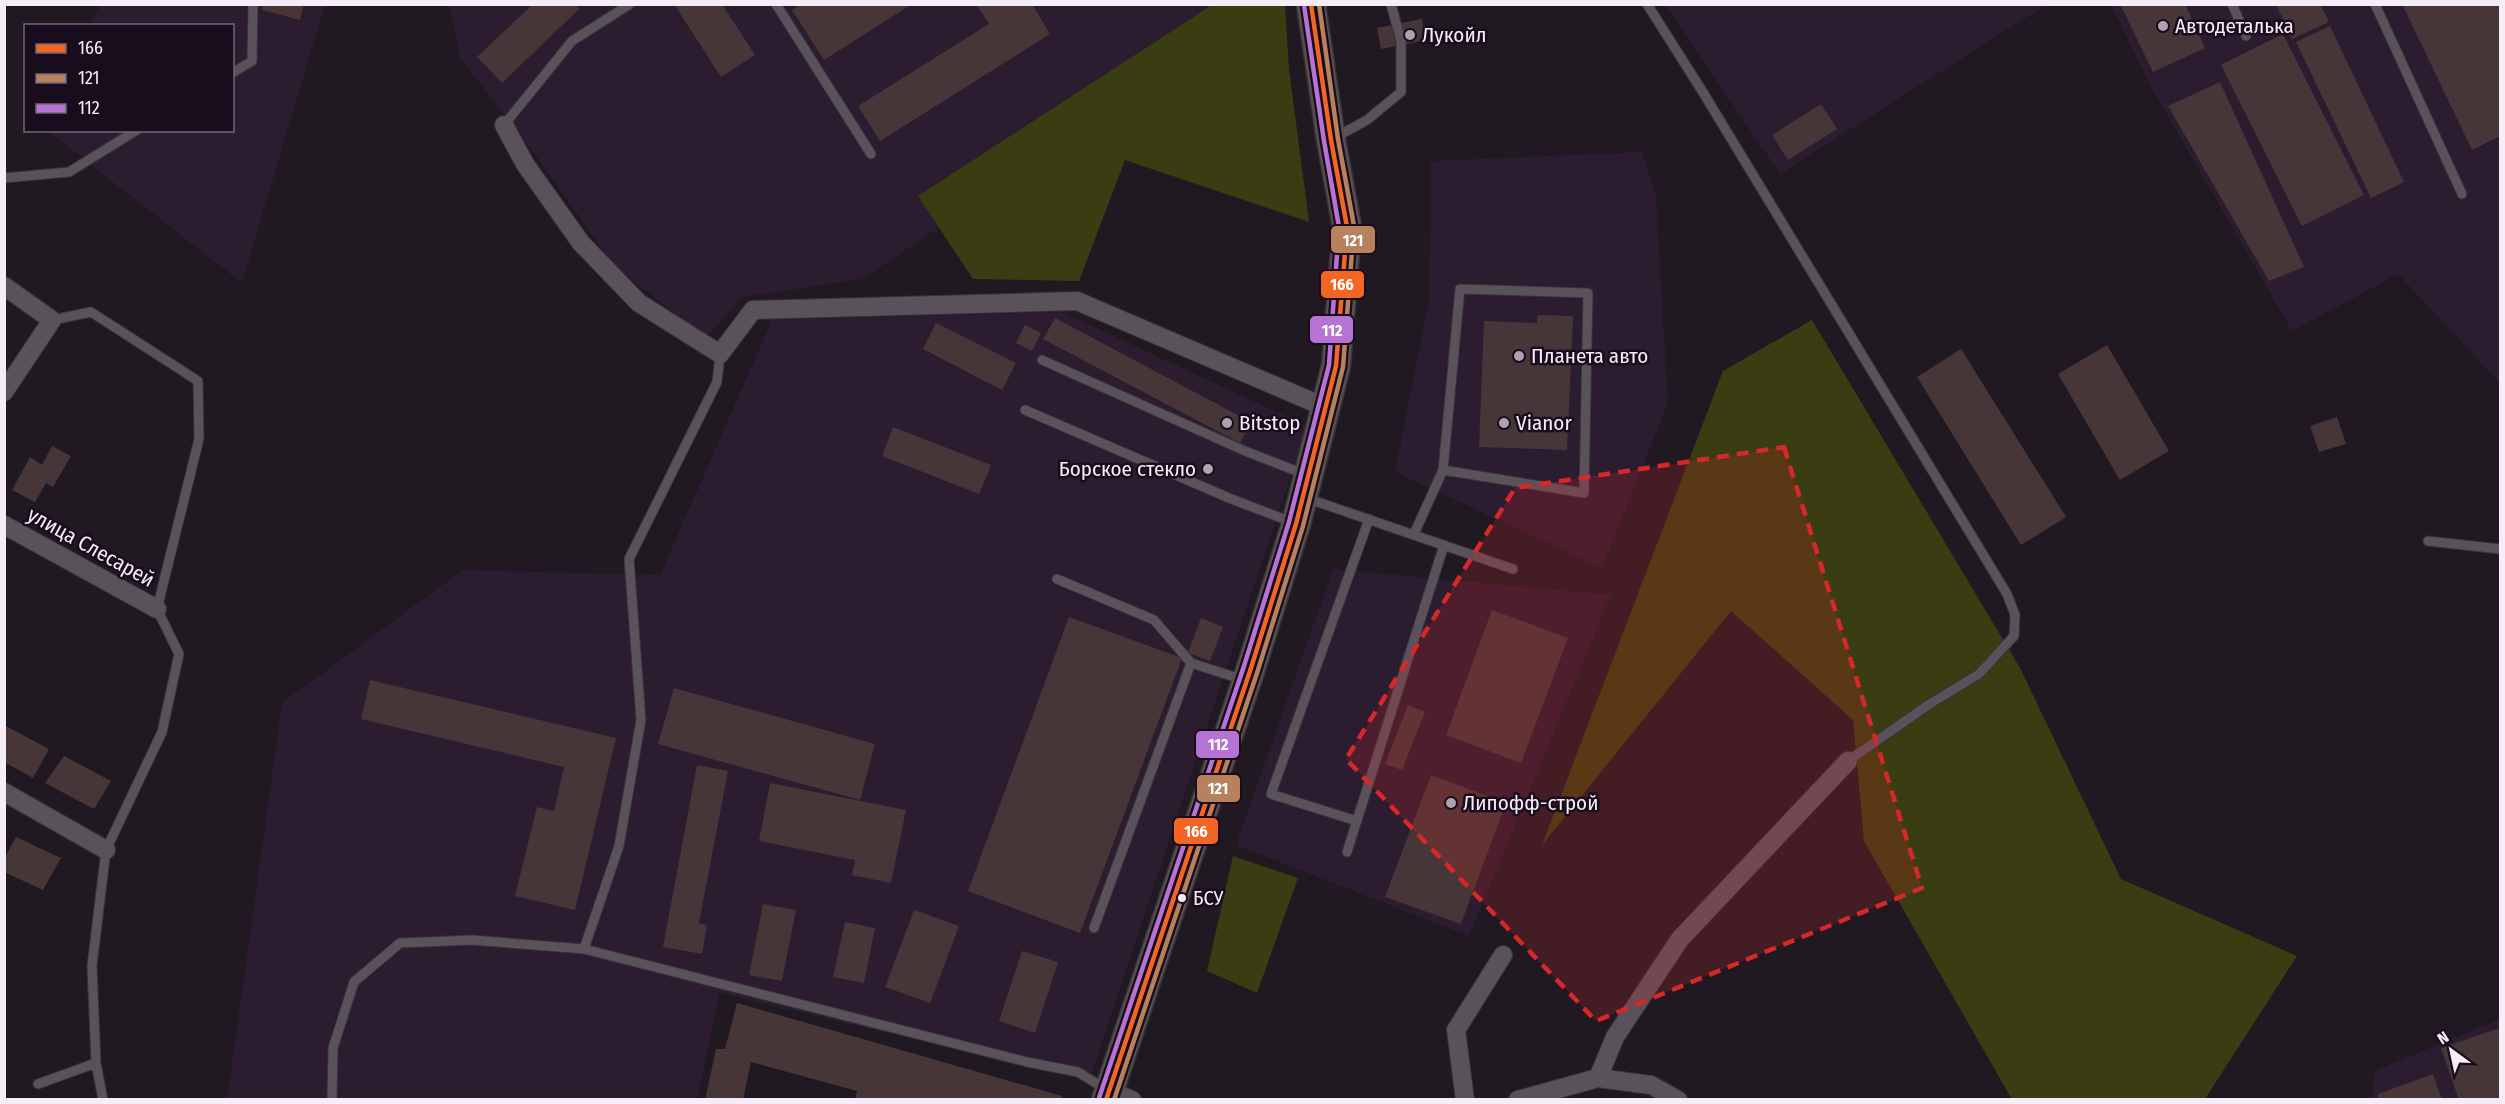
<svg xmlns="http://www.w3.org/2000/svg" width="2505" height="1104" viewBox="0 0 2505 1104" font-family="'Fira Sans Condensed',sans-serif">
  <rect width="100%" height="100%" fill="#201922"/>
  <path fill="#2c1c30" d="M1239,4l10,16 -387,259 -119,18 -37,40 -91,-70 -81,-114 -74,-95 -11,-53z
    M101,5h224l-83,278 -194,-152 184,-1v-104l-144,-1z
    M1666,5h380l-266,169z
    M2111,5h389v378l-102,-109 -106,57 -142,-246z
    M1642,152l14,45 12,206 -66,165 -207,-96 34,-171 2,-140z
    M1062,312l245,114 -218,655 -369,-88 -23,106 -470,1 55,-397 181,-133 197,5 112,-255z
    M1333,569l278,26 -142,341 -233,-91z
    M2500,1019v80l-128,1 2,-29z"/>
  <path fill="#3a3d11" d="M1207,5h78l4,64 20,153 -184,-62 -46,121 -106,-2 -55,-83 291,-189z
    M1812,320l208,348 101,211 176,77 -92,143h-192l-3,-3 -146,-255 -11,-121 -122,-109 -189,234 181,-474z
    M1233,856l65,22 -41,115 -50,-22z"/>
  <path fill="#473637" d="M263,4h41l-4,16 -38,-10z
    M674,4h48l33,51 -34,22z
    M801,4h111l-88,56 -32,-50z
    M976,4h56l18,30 -170,107 -22,-35 131,-82z
    M2120,4h65l20,44 -52,24z
    M2276,4h44l9,18 -37,17z
    M2402,4h98v132l-28,14z
    M532,5h43l4,4 -77,74 -25,-26z
    M1422,19l4,21 -45,9 -4,-21z
    M2330,26l74,156 -33,16 -75,-156z
    M2283,34l81,161 -62,31 -81,-161z
    M2220,82l84,185 -35,14 -101,-175z
    M1821,104l16,25 -49,31 -16,-25z
    M1538,315l35,1 -6,134 -88,-3 5,-126 53,2z
    M1055,318l196,104 -11,21 -197,-104z
    M936,323l80,40 -14,27 -79,-41z
    M1025,325l16,8 -9,18 -16,-8z
    M2107,345l62,106 -49,29 -62,-106z
    M1961,349l105,168 -45,28 -104,-168z
    M2337,417l9,27 -27,8 -9,-26z
    M893,427l98,38 -12,29 -97,-38z
    M52,446l19,10 -18,31 -7,-4 -11,19 -23,-12 18,-33 12,8z
    M1492,610l76,28 -47,125 -75,-28z
    M1069,617l113,41 -102,275 -112,-42z
    M1201,618l22,9 -13,34 -22,-8z
    M370,680l246,58 -41,172 -60,-14 22,-89 17,4 10,-44 -203,-48z
    M674,688l201,56 -15,56 -202,-56z
    M1408,705l17,7 -23,58 -17,-6z
    M4,725l45,24 -16,29 -29,-16z
    M64,756l47,25 -17,28 -49,-26z
    M697,765l31,6 -29,152 8,2 -5,29 -39,-7z
    M1431,775l75,28 -45,121 -76,-27z
    M770,783l136,27 -15,73 -39,-8 3,-15 -96,-19z
    M16,837l45,21 -18,32 -39,-18v-13z
    M763,904l33,6 -14,71 -33,-6z
    M914,910l45,16 -29,77 -45,-16z
    M845,922l30,6 -11,55 -31,-6z
    M1022,951l36,11 -23,71 -36,-12z
    M737,1003l325,93 -1,4h-206l2,-9 -106,-29 -8,38h-38l11,-51h9z
    M2500,1028v72h-41l-18,-52z
    M2433,1074l9,26h-64v-6z"/>
  <g fill="none" stroke-linecap="round" stroke-linejoin="round">
    <g stroke="#383339" stroke-width="11">
      <path id="lane" d="M776,4l95,150
        M1647,4l57,90 303,500 8,21 -1,21 -35,38 -51,31 -80,56
        M2232,4l14,32
        M2375,4l87,190
        M232,73l20,-12 1,-57
        M504,125l68,-84 58,-37
        M1336,137l31,-17 34,-28v-51l-10,-37
        M4,178l65,-6 68,-42
        M52,320l39,-8 107,69 1,58 -42,170 22,45 -17,78 -56,118 -14,116 4,97 7,37
        M720,354l-3,28 -88,177 12,161 -22,126 -35,103 443,113 51,10 29,18
        M1042,360l203,91 59,23
        M1025,410l204,88 65,25
        M1306,498l207,71
        M1414,534l29,-64 17,-181 128,4 -4,200 -141,-23
        M2428,541l72,8
        M1057,579l97,41 37,43
        M1357,821l-86,-27 98,-275
        M1347,852l97,-307
        M1094,928l97,-265 53,17
        M38,1084l58,-21
        M332,1100l1,-52 21,-66 46,-39 72,-3 112,9"/>
    </g>
    <g stroke="#383339" stroke-width="20">
      <path id="street" d="M504,125l21,39 56,79 58,60 81,51 33,-44 324,-9 250,107
        M4,286l48,34 -48,72
        M4,525l153,84
        M4,792l102,58
        M1598,1078l17,-41 65,-98 168,-178
        M1108,1090l24,10
        M1465,1100l-9,-70 47,-75
        M1518,1100l80,-22 53,7 27,15"/>
    </g>
    <g stroke="#383339" stroke-width="31">
      <path id="primary" d="M1106,1100l145,-432 45,-144 40,-158 11,-139 -16,-87 -20,-136"/>
    </g>
    <use href="#lane" stroke="#59525a" stroke-width="9"/>
    <use href="#street" stroke="#59525a" stroke-width="18"/>
    <use href="#primary" stroke="#584f4f" stroke-width="28"/>
    <g stroke="#190c1c" stroke-width="9">
      <path id="bus-1" d="M1106,1100l145,-432 45,-144 40,-158 11,-139 -16,-87 -20,-136"/>
    </g>
    <g stroke="#190c1c" stroke-width="9">
      <path id="bus-2" d="M1114,1100l144,-430 45,-144 40,-159 11,-141 -16,-87 -19,-135"/>
    </g>
    <g stroke="#190c1c" stroke-width="9">
      <path id="bus-3" d="M1099,1098l145,-432 45,-144 40,-157 10,-138 -15,-86 -20,-136"/>
    </g>
    <use href="#bus-1" stroke="#f26522" stroke-width="4.5"/>
    <use href="#bus-2" stroke="#b6815c" stroke-width="4.5"/>
    <use href="#bus-3" stroke="#b673d3" stroke-width="4.5"/>
  </g>
  <path fill="#d62828" fill-opacity="0.2" stroke="#d62828" stroke-width="4.5" stroke-dasharray="12 8" stroke-linejoin="round" d="M1784,447l138,441 -326,133 -250,-262 169,-271z"/>
  <g fill="#aca3ae" stroke="#190c1c" stroke-width="2">
    <circle cx="2163" cy="26" r="6"/>
    <circle cx="1410" cy="35" r="6"/>
    <circle cx="1519" cy="356" r="6"/>
    <circle cx="1227" cy="423" r="6"/>
    <circle cx="1504" cy="423" r="6"/>
    <circle cx="1208" cy="469" r="6"/>
    <circle cx="1451" cy="803" r="6"/>
  </g>
  <circle fill="#f7edf9" stroke="#190c1c" stroke-width="2" cx="1182" cy="898" r="5"/>
  <g text-anchor="middle" dominant-baseline="central" stroke-width="5" stroke-linejoin="round" paint-order="stroke">
    <g font-size="20" fill="#f7edf9" stroke="#190c1c" text-anchor="start">
      <text x="1193" y="898">БСУ</text>
    </g>
    <g font-size="21" fill="#f7edf9" stroke="#190c1c" text-anchor="start">
      <text x="2175" y="26">Автодеталька</text>
      <text x="1422" y="35">Лукойл</text>
      <text x="1531" y="356">Планета авто</text>
      <text x="1239" y="423">Bitstop</text>
      <text x="1516" y="423">Vianor</text>
      <text x="1196" y="469" text-anchor="end">Борское стекло</text>
      <text x="1463" y="803">Липофф-строй</text>
    </g>
    <g font-size="21" fill="#f7edf9" stroke="#190c1c">
      <text transform="translate(91 547) rotate(29)">улица Слесарей</text>
    </g>
  </g>
  <g stroke="#190c1c" stroke-width="2">
    <rect x="1330" y="225" width="46" height="29" rx="6" fill="#b6815c"/>
    <rect x="1320" y="270" width="45" height="29" rx="6" fill="#f26522"/>
    <rect x="1309" y="315" width="45" height="29" rx="6" fill="#b673d3"/>
    <rect x="1195" y="730" width="45" height="29" rx="6" fill="#b673d3"/>
    <rect x="1196" y="774" width="45" height="29" rx="6" fill="#b6815c"/>
    <rect x="1173" y="817" width="46" height="28" rx="6" fill="#f26522"/>
  </g>
  <g font-size="16" text-anchor="middle" font-weight="bold" fill="#fff">
    <text x="1353" y="246">121</text>
    <text x="1342" y="290">166</text>
    <text x="1332" y="336">112</text>
    <text x="1218" y="750">112</text>
    <text x="1218" y="794">121</text>
    <text x="1196" y="837">166</text>
  </g>
  <rect width="2505" height="1104" fill="none" stroke="#f7edf9" stroke-width="12"/>
  <rect x="24" y="24" width="210" height="108" fill="#190c1c" stroke="#726674" stroke-width="1.5"/>
  <rect x="36" y="44" width="30" height="9" fill="#f26522" stroke="#726674" stroke-width="1.5"/>
  <text x="78" y="54" font-size="18" fill="#f7edf9">166</text>
  <rect x="36" y="74" width="30" height="9" fill="#b6815c" stroke="#726674" stroke-width="1.5"/>
  <text x="78" y="84" font-size="18" fill="#f7edf9">121</text>
  <rect x="36" y="104" width="30" height="9" fill="#b673d3" stroke="#726674" stroke-width="1.5"/>
  <text x="78" y="114" font-size="18" fill="#f7edf9">112</text>
  <g transform="translate(2451 1050) rotate(327)" stroke="#190c1c" stroke-width="4.5" paint-order="stroke">
  <path d="M0-4.5L10 22L0 15L-10 22Z" fill="#f7edf9"/>
  <text y="-9" font-size="16" font-weight="bold" text-anchor="middle" fill="#f7edf9">N</text>
  </g>
</svg>
